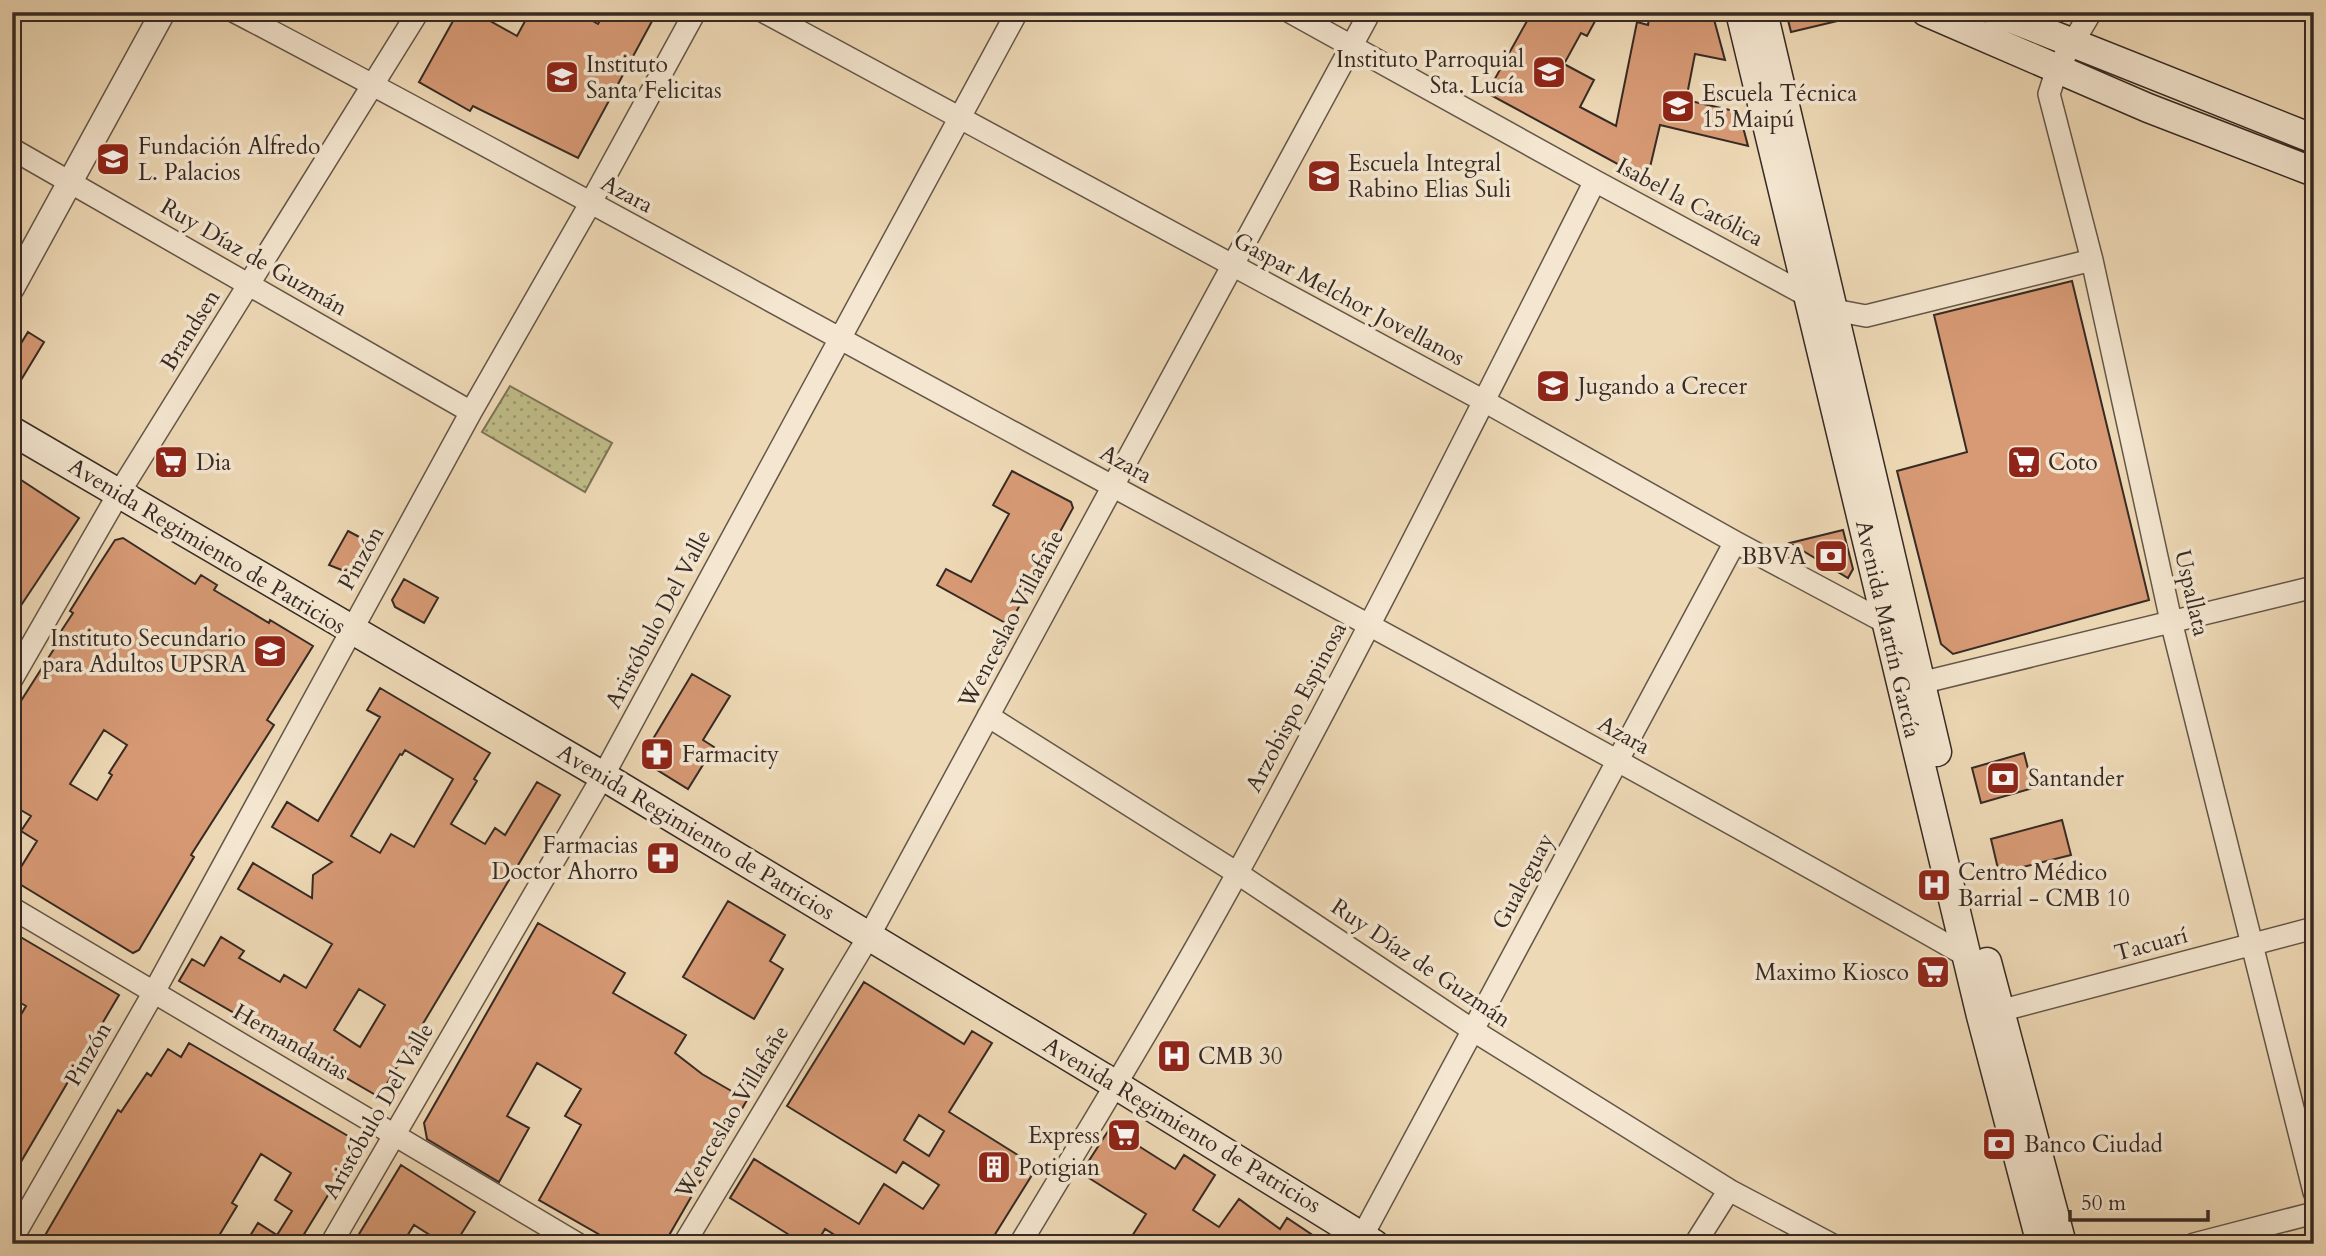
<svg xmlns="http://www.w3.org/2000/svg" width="2326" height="1256" viewBox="0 0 2326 1256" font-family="Cardo,serif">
  <defs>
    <pattern id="park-dots" width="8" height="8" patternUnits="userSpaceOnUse" patternTransform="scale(1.75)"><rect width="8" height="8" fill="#c0bd89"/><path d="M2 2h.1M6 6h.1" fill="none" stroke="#9d9a70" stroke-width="1.8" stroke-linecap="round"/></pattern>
  </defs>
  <rect width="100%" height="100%" fill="#eed9b6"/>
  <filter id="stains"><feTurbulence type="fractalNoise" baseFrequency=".00286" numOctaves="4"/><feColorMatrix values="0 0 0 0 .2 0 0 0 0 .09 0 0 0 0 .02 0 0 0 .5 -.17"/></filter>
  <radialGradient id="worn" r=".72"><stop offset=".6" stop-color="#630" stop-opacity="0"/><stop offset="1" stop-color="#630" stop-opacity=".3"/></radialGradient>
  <path fill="url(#park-dots)" stroke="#7b7456" stroke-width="2" d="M510,386l102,57 -27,49 -103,-60z"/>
  <path fill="#d79a75" stroke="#362a24" stroke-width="2" fill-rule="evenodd" d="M458,12h16l43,24 13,-24h47l21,12 7,-12h52l-79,146 -105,-52 -3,5 -51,-29z
    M1532,12h68l-13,24 -6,-3 -17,31 30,16 -14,27 36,19 21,-104 11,3 2,-13h62l13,48 -30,-6 -9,46 53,12 9,34 -88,-21 -13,55 -160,-87z
    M1786,12h63l1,6 -59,14z
    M2072,281l77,319 -196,54 -12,-10 -44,-173 70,-19 -33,-137z
    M28,332l16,10 -32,53v-37z
    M1012,471l59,31 2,6 -64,117 -72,-40 9,-16 25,13 38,-68 -16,-9z
    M12,474l67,44 -67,101z
    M1843,530l10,39 -5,9 -58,-35z
    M348,531l19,10 -16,28 -4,3 -18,-7z
    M123,538l72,46 6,-9 16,10 -3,5 55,33 1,-3 43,26 -46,74 7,5 -83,130 3,2 -55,93 -6,3 -120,-73 24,-39 -16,-10 10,-15 -19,-11v-90l47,-74 -3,-2 17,-26 -3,-2 25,-40 20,-31zM104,730l23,15 -18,28 3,2 -15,25 -27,-16z
    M404,579l34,19 -14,25 -29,-16 -3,-7z
    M692,674l38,22 -27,44 11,7 -26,42 -42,-26 -2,-9z
    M380,688l110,65 -16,26 3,2 -26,43 34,20 10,-16 10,7 32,-53 23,13 -181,302 -200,-116 13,-22 12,7 17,-29 23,14 -5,7 41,24 4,-7 22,13 26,-44 -94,-55 15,-26 59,35 1,-23 19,-13 -60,-35 15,-25 31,19 62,-104 -13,-7zM405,750l48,29 -39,68 -23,-13 -11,19 -29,-17 49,-82 2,1zM359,989l26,16 -25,42 -26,-17z
    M2024,753l9,35 -52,15 -9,-35z
    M2062,820l9,35 -72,18 -8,-34z
    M728,901l57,34 -15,26 13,8 -29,50 -71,-42z
    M538,923l87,50 -12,20 73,42 -11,18 27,21 45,26 -83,144h-48l-77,-44 42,-75 -16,-9 16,-27 -44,-26 -30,53 22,12 -30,54 -72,-43 -3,-16z
    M12,932l107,63 -107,182v-147l14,-24 -14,-8z
    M864,982l100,62 8,-13 20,12 -43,69 88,55 -48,77h-83l-14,-9 -6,9h-37l-24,-15 -9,15h-29l4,-8 -61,-38 24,-39 105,65 25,-40 39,25 16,-24 -36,-23 -7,11 -109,-67zM919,1115l25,16 -15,25 -25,-16z
    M189,1043l171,100 -62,101h-53l13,-21 19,12 15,-24 -17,-11 16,-27 -30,-19 -29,49 5,3 -23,38h-174l78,-134 3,2 26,-39 4,3 17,-27 13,8z
    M1110,1128l65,41 9,-14 31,20 -22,35 26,17 20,-28 41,30 7,-11 39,26h-199l19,-30 -65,-41z
    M401,1165l74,47 -20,32h-11l-30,-19 -12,19h-49z"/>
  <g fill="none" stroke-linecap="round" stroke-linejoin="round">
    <g stroke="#645648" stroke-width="24">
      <path id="minor" d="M235,12c250,131 496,268 744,402 333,180 666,359 995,546
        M764,12l720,389 251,141 159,85
        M1290,12l305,169 239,129 32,6 226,-56
        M2091,12l-34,57 -8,25 43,166 79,361 143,571
        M12,149l459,263
        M12,679l107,-186 299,-481
        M1908,686l406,-99
        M988,716l249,157 237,158 255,159 102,54
        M12,908l566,336
        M1988,1014l326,-86
        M12,1239l142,-247 317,-580 119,-208 105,-192
        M331,1244l272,-468 414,-764
        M684,1244l185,-308 501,-924
        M1020,1244c74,-123 149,-246 218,-372 124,-227 240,-459 357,-691
        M1358,1244l377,-702
        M1695,1244l34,-54
        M2194,1244l120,-31"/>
    </g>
    <g stroke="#645648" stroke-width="27">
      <path id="tertiary" d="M12,288l151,-276"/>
    </g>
    <g stroke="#362a24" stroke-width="31">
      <path id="secondary" d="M1740,12l241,1004 60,228
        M1763,12l174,740
        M1926,12l222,96 166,64
        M1995,12l319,127
        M12,431l591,345 513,309 258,159
        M1987,962l75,282"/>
    </g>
    <use href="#minor" stroke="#f4e6d0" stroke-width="21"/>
    <use href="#tertiary" stroke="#f4e6d0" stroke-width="24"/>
    <use href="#secondary" stroke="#f4e6d0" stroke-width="28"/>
  </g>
  <defs>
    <g id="school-square" transform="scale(1.75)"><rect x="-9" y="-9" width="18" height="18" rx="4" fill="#8f2418" stroke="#f4e6d0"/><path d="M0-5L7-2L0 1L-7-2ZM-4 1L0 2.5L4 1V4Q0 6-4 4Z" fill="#fff"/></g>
    <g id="university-square" transform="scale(1.75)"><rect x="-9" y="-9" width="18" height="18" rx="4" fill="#8f2418" stroke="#f4e6d0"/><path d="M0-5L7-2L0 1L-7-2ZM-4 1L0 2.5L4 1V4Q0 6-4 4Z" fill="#fff"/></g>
    <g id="supermarket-square" transform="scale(1.75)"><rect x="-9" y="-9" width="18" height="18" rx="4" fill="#8f2418" stroke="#f4e6d0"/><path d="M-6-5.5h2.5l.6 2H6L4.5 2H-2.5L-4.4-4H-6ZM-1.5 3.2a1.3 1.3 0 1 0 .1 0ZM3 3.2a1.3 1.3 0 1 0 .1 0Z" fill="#fff"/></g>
    <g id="bank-square" transform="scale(1.75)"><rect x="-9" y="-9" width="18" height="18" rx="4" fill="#8f2418" stroke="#f4e6d0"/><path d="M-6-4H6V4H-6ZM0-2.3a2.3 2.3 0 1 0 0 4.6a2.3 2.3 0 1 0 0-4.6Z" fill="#fff"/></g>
    <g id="pharmacy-square" transform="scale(1.75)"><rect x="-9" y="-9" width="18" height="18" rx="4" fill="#8f2418" stroke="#f4e6d0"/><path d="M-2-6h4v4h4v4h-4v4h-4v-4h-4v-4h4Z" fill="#fff"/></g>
    <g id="hospital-square" transform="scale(1.75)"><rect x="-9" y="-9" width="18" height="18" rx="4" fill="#8f2418" stroke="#f4e6d0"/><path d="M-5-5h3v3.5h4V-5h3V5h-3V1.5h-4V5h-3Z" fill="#fff"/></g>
    <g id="building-square" transform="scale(1.75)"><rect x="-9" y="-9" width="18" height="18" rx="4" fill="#8f2418" stroke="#f4e6d0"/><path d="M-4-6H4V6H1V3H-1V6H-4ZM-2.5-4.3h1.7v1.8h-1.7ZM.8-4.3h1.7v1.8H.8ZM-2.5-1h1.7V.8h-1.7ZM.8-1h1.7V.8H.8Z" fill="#fff"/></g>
  </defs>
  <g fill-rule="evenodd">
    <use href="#school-square" x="1549" y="72"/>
    <use href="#school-square" x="562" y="77"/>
    <use href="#school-square" x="1678" y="106"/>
    <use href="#university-square" x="113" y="159"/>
    <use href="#school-square" x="1324" y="176"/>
    <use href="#school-square" x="1553" y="386"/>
    <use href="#supermarket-square" x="171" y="462"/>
    <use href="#supermarket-square" x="2024" y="462"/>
    <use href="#bank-square" x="1831" y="556"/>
    <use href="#school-square" x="270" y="651"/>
    <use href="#pharmacy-square" x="657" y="754"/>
    <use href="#bank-square" x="2003" y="778"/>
    <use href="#pharmacy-square" x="663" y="858"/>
    <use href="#hospital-square" x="1934" y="885"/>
    <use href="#supermarket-square" x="1933" y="972"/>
    <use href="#hospital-square" x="1174" y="1056"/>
    <use href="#supermarket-square" x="1124" y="1135"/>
    <use href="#bank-square" x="1999" y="1144"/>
    <use href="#building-square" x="994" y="1167"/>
  </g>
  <g text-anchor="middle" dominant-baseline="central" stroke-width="7" stroke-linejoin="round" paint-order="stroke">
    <g font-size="23" fill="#362a24" stroke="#f4e6d0" text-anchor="start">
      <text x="1524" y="59" text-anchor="end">Instituto Parroquial<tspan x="1524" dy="26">Sta. Lucía</tspan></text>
      <text x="586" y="64">Instituto<tspan x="586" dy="26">Santa Felicitas</tspan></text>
      <text x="1702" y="93">Escuela Técnica<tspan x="1702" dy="26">15 Maipú</tspan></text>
      <text x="138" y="146">Fundación Alfredo<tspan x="138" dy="26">L. Palacios</tspan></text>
      <text x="1348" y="163">Escuela Integral<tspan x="1348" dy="26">Rabino Elias Suli</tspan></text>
      <text x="1578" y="386">Jugando a Crecer</text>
      <text x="196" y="462">Dia</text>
      <text x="2048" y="462">Coto</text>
      <text x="1806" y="556" text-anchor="end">BBVA</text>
      <text x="246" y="638" text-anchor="end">Instituto Secundario<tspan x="246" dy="26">para Adultos UPSRA</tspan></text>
      <text x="682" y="754">Farmacity</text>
      <text x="2028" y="778">Santander</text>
      <text x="638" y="845" text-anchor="end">Farmacias<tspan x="638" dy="26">Doctor Ahorro</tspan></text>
      <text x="1958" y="872">Centro Médico<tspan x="1958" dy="26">Barrial - CMB 10</tspan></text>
      <text x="1909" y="972" text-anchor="end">Maximo Kiosco</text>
      <text x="1198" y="1056">CMB 30</text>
      <text x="1100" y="1135" text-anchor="end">Express</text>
      <text x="2024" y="1144">Banco Ciudad</text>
      <text x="1018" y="1167">Potigian</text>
    </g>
    <g font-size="23" fill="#362a24" stroke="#f4e6d0">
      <text transform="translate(627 194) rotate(28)">Azara</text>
      <text transform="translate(1690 202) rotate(28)">Isabel la Católica</text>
      <text transform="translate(254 257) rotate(30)">Ruy Díaz de Guzmán</text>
      <text transform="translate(1349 299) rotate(28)">Gaspar Melchor Jovellanos</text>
      <text transform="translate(190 330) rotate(-58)">Brandsen</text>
      <text transform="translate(1126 464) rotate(29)">Azara</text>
      <text transform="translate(207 546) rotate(31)">Avenida Regimiento de Patricios</text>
      <text transform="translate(361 558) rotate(-61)">Pinzón</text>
      <text transform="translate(2192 593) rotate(77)">Uspallata</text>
      <text transform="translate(658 619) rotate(-62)">Aristóbulo Del Valle</text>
      <text transform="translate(1011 619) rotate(-62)">Wenceslao Villafañe</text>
      <text transform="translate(1888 629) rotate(77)">Avenida Martín García</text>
      <text transform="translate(1296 707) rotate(-62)">Arzobispo Espinosa</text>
      <text transform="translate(1624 735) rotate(29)">Azara</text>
      <text transform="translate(696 832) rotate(31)">Avenida Regimiento de Patricios</text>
      <text transform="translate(1523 881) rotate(-62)">Gualeguay</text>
      <text transform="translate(2151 944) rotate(-15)">Tacuarí</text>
      <text transform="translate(1421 963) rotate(34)">Ruy Díaz de Guzmán</text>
      <text transform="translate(291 1042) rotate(30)">Hernandarias</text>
      <text transform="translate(88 1054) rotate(-60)">Pinzón</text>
      <text transform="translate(378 1111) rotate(-60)">Aristóbulo Del Valle</text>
      <text transform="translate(732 1112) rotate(-59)">Wenceslao Villafañe</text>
      <text transform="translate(1182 1125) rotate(31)">Avenida Regimiento de Patricios</text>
    </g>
  </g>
  <rect width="2326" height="1256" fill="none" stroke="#eed9b6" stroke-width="42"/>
  <rect x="14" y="14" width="2298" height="1228" fill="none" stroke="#362a24" stroke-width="3.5"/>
  <rect x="21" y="21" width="2284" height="1214" fill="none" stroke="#362a24" stroke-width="2"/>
  <path d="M2070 1210v10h138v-10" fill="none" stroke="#362a24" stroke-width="3.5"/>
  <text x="2081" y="1210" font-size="21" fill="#362a24" stroke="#f4e6d0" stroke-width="5" paint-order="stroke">50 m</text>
  <rect width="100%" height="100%" filter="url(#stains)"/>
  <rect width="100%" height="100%" fill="url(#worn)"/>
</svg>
